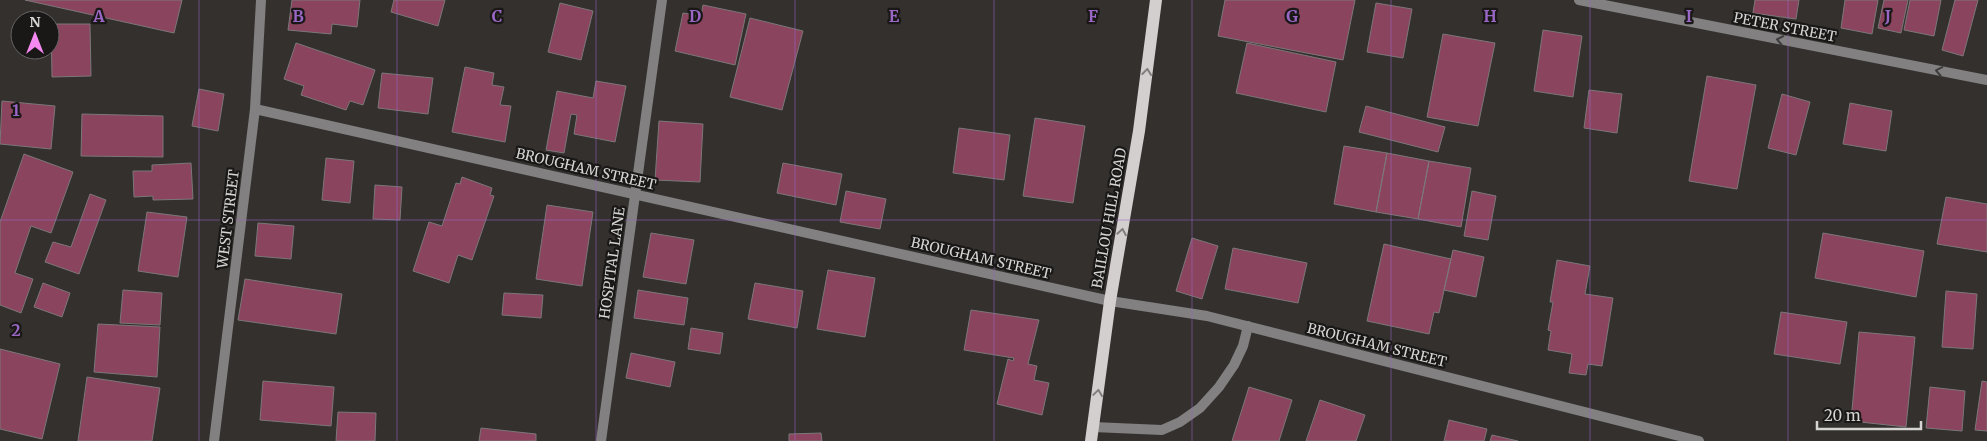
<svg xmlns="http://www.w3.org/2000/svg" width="1987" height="441" viewBox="0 0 1987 441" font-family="Merriweather,serif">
  <rect width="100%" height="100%" fill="#33302e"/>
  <path fill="#8b445e" stroke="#7c7779" d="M25,0h157l-8,33z
    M292,0h68l-3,27 -25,-3 -1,10 -43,-4z
    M394,0h51l-7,26 -47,-14z
    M1225,0h130l-12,60 -125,-24z
    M1755,0h44l-3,19 -43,-6z
    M1845,0h33l-6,34 -31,-6z
    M1884,0h24l-7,33 -23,-5z
    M1910,0h31l-7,36 -30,-6z
    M1955,0h23l-15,56 -21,-6z
    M560,3l33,8 -12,49 -33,-8z
    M1376,3l36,6 -9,49 -36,-6z
    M703,5l43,9 -11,51 -60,-14 8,-38 18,3z
    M750,18l53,13 -21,79 -52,-13z
    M51,24h39l1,52 -39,1z
    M1543,30l39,6 -9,61 -39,-6z
    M1443,34l52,9 -17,83 -51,-9z
    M296,43l79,27 -12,35 -13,-4 -4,9 -45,-15 3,-9 -20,-7z
    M1247,43l89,19 -10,50 -90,-19z
    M465,67l29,6 -2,12 12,2 -4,18 11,1 -6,36 -53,-10z
    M382,73l51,5 -5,36 -50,-6z
    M1707,76l49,9 -19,104 -48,-8z
    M596,81l30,5 -11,56 -41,-8 3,-19 -6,-1 -7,39 -18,-3 11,-59 36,7z
    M199,89l25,5 -6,37 -26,-5z
    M1589,90l33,4 -5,39 -33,-5z
    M1782,94l28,8 -14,53 -28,-7z
    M2,101l53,5 -4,43 -51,-5z
    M1850,103l42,8 -6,40 -43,-7z
    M1366,106l79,21 -7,25 -79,-20z
    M82,114l81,2v41l-82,-1z
    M1035,118l50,8 -12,77 -50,-7z
    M659,121l44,3 -3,58 -45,-2z
    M959,128l51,7 -6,45 -51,-7z
    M1344,146l43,7 -11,59 -42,-8z
    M1387,153l42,8 -11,58 -42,-7z
    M24,154l49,18 -22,61 -20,-7 -16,47 18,6 -12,34 -21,-8v-83z
    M326,158l28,3 -4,42 -28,-3z
    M1429,161l42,7 -10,59 -43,-8z
    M191,163l2,36 -40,1v-4l-19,1 -1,-26h19v-6z
    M783,163l59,11 -6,31 -59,-12z
    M462,177l30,11 -2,7 4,1 -22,64 -14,-5 -9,28 -36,-12 16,-49 13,4 14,-43 4,1z
    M375,185l27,2 -2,33 -27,-1z
    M846,191l40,8 -6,30 -40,-7z
    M1472,191l24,5 -8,44 -24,-4z
    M90,194l16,6 -27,74 -34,-12 8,-20 18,5z
    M1946,197l41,7v48l-50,-8z
    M547,205l46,7 -11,74 -46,-7z
    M147,212l40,5 -9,60 -40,-6z
    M258,223l36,3 -3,33 -36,-3z
    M651,233l43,7 -8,44 -43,-7z
    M1823,233l101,18 -8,46 -101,-19z
    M1192,238l26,8 -16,53 -26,-8z
    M1384,244l67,15 -12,54 -5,-1 -5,22 -62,-13z
    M1233,248l74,15 -9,40 -73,-14z
    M1453,250l31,7 -8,40 -32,-7z
    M1557,260l33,6 -5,28 28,4 -11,68 -14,-2 -2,11 -17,-2 3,-19 -24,-4 3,-19 -3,-1 5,-28h-3z
    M828,270l47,8 -10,59 -48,-8z
    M245,279l97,15 -6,40 -98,-14z
    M43,283l27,10 -8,24 -28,-10z
    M755,283l48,8 -6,37 -49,-9z
    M123,290l39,3 -2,32 -40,-2z
    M638,290l50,8 -4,27 -50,-7z
    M1946,291l31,3 -4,55 -31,-2z
    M504,293l39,2 -2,23 -39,-3z
    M971,310l68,10 -11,44 9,2 -3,14 15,3 -7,32 -45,-11 11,-45 5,2 1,-3 -50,-8z
    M1781,312l66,10 -7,42 -66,-10z
    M98,324l62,3 -3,50 -63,-5z
    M691,328l32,5 -3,21 -32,-5z
    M1859,332l56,5 -9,90 -55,-6z
    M0,349l60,15 -18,75 -42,-10z
    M631,353l44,9 -5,25 -44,-9z
    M87,377l73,11 -8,53h-74z
    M263,381l71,6 -3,39 -71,-6z
    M1982,381l5,1v49l-12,-1z
    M1249,387l43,13 -13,41h-47z
    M1930,387l35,4 -3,40 -36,-3z
    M1320,400l45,15 -9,26h-50z
    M338,412l38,1 -1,28h-39z
    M1449,420l38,9 -3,12h-40z
    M481,428l55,6v7h-57z
    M821,433l1,8h-33v-7z
    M1492,435l26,6h-28z"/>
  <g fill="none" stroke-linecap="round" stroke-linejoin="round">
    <path stroke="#828080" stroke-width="10" d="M1093,427l69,3 18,-8 20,-14 19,-21 15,-22 9,-19 5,-20"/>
    <path stroke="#828080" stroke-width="10" d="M1579,0l408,80
      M255,109l855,192 97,15 492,125
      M214,441l41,-332 6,-109
      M601,441l61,-441"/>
    <path stroke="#d4cfcf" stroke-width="12" d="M1091,441l19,-140 29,-170 17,-131"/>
  </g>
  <defs><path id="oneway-chevron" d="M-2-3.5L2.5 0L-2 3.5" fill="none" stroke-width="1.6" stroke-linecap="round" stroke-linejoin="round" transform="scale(1.25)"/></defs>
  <g stroke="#3e3c3c">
    <use href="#oneway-chevron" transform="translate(1780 40) rotate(-169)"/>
    <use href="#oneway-chevron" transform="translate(1939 71) rotate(-169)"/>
  </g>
  <g stroke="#807d7c">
    <use href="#oneway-chevron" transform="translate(1147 72) rotate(-83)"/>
    <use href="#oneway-chevron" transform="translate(1122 232) rotate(-80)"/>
    <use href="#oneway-chevron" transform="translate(1098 393) rotate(-82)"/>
  </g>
  <path fill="none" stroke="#9b67c6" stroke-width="1" stroke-opacity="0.55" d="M199,0v441M397,0v441M596,0v441M795,0v441M994,0v441M1192,0v441M1391,0v441M1590,0v441M1788,0v441M0,220h1987"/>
  <g text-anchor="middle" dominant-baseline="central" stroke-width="4.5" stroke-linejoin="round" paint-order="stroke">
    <g font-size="14" fill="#d7d5d4" stroke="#1a1817">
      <text transform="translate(1785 27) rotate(11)">PETER STREET</text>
      <text transform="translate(586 169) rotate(13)">BROUGHAM STREET</text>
      <text transform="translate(1109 218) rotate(-80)">BAILLOU HILL ROAD</text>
      <text transform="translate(228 219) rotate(-83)">WEST STREET</text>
      <text transform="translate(981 258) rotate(13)">BROUGHAM STREET</text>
      <text transform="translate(612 263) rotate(-82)">HOSPITAL LANE</text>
      <text transform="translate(1377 345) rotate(14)">BROUGHAM STREET</text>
    </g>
  </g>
  <g font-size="16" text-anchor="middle" font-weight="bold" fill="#9b67c6" stroke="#1a1817" stroke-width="4.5" stroke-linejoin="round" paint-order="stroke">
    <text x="99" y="22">A</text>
    <text x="298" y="22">B</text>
    <text x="497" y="22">C</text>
    <text x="695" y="22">D</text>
    <text x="894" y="22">E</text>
    <text x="1093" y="22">F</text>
    <text x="1292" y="22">G</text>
    <text x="1490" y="22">H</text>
    <text x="1689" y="22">I</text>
    <text x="1888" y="22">J</text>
    <text x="16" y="116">1</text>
    <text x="16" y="336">2</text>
  </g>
  <g transform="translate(35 35)"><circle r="24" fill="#1a1817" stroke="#666463"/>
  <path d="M0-4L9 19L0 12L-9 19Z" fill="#f589ef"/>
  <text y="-8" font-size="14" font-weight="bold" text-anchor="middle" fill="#d7d5d4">N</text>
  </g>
  <path d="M1817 421v8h104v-8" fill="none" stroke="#d7d5d4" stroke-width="2.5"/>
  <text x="1824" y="421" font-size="15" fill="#d7d5d4" stroke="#1a1817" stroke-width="4" paint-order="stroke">20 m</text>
</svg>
